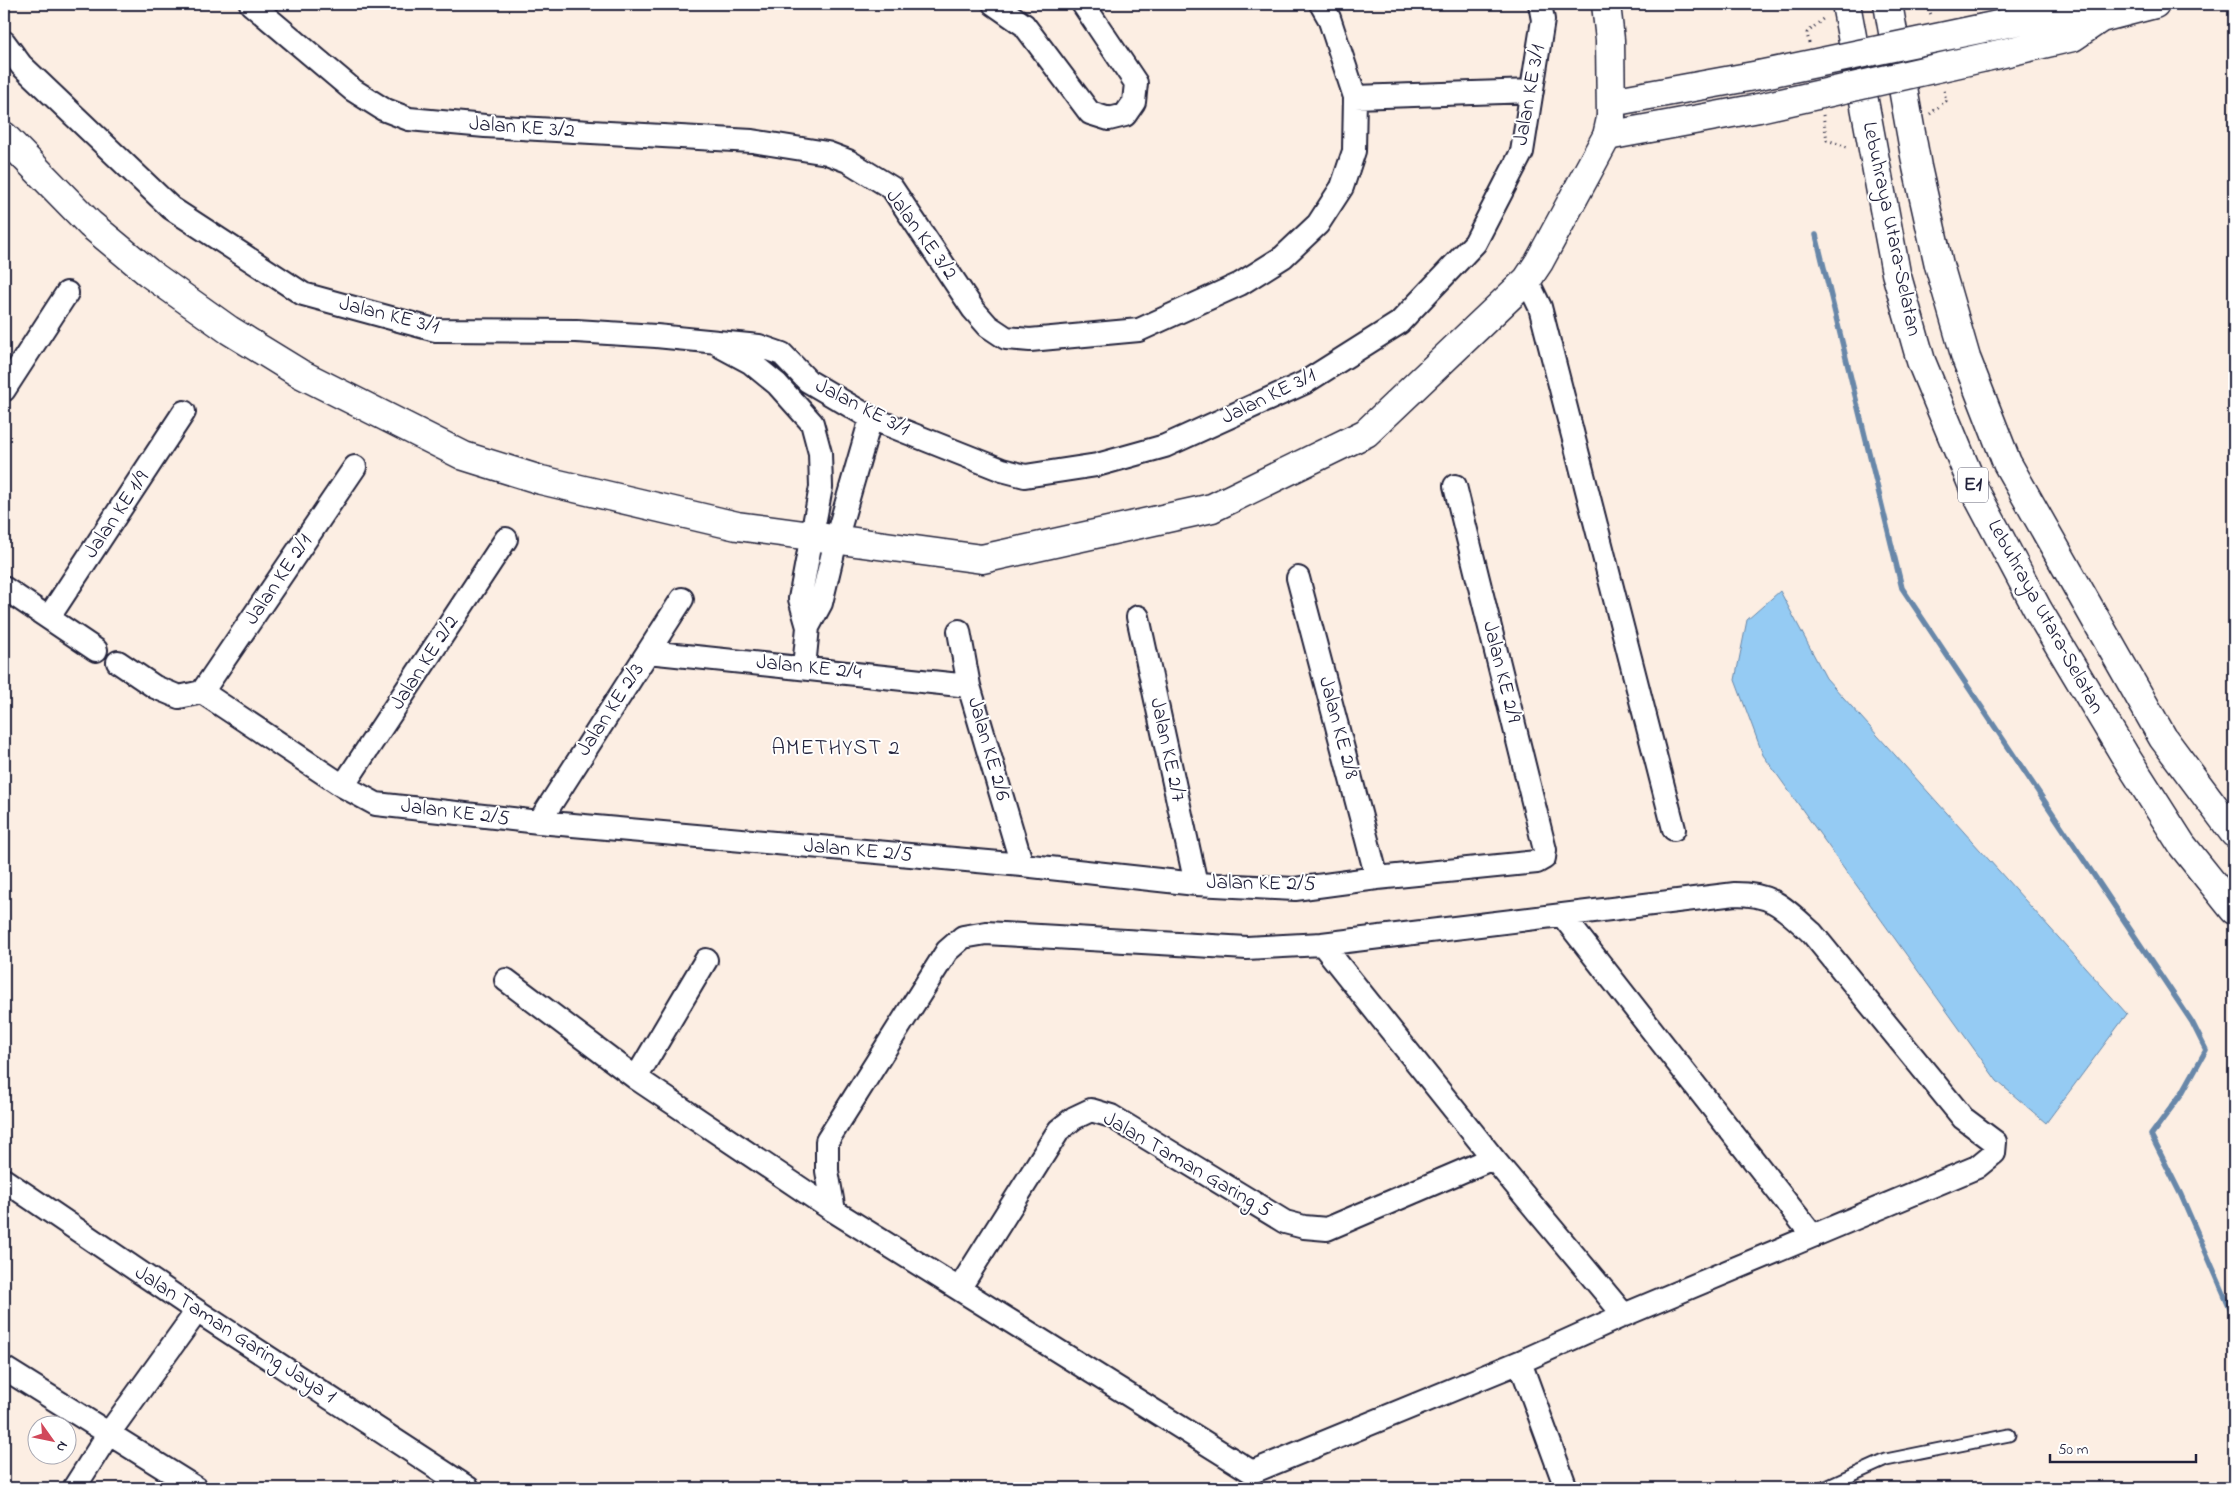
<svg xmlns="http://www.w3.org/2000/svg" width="2238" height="1492" viewBox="0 0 2238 1492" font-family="'Indie Flower',sans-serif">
  <rect width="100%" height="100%" fill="#fceee3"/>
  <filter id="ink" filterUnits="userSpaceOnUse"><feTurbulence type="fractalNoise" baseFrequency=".02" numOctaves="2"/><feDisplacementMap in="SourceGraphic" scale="10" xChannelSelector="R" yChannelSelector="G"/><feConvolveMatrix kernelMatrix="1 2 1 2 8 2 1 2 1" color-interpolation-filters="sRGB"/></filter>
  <g filter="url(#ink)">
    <path fill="#95cbf3" stroke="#6787a9" d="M1780,591l46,87 301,336 -81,109 -49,-42 -234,-326 -28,-75 12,-60z"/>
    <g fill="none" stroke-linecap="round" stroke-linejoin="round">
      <path stroke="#6787a9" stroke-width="5.5" d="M1816,235l86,353 290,434 14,28 -24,43 -31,42 30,60 53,122"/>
      <g stroke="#22223b" stroke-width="15">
        <path id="service" d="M1824,1488l62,-28 123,-25"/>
      </g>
      <g stroke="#22223b" stroke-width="26">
        <path id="minor" d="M251,4l102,86 30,19 26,10 76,7 267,15 75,12 21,8 44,27 81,121 15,17 18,12 24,2 109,-10 101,-46 43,-27 35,-33 24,-37 12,-36 1,-54 -26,-79 -8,-14
          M994,4l30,21 66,88 19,6 16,-4 9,-13 2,-19 -53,-79
          M4,42l17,23 150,143 132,86 132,36 141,1 80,5 103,10 23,8 26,27 63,37 131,52 23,6 72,-11 68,-19 139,-63 95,-60 76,-80 47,-91 21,-132 -3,-16
          M1355,97l177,-6
          M1527,280l13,27 134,522
          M722,347l28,15 27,22 35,39 8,30 1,34 -21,112 8,28 -4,40
          M4,390l63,-97
          M1298,578l79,300
          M4,588l92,62
          M49,617l135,-205
          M1138,617l58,267
          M808,627l13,-24 15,-63 35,-122
          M959,631l10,55 53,179
          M648,652l321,34
          M118,662l37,25 24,10 23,-5
          M202,692l141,94 33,18 163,18 483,43 174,19 99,5 82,-11 160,-16 7,-4 1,-8 -90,-364
          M202,692l153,-225
          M343,786l163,-247
          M539,822l143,-223
          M1562,915l250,320
          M1322,944l171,214 131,157
          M506,980l130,98 198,133 418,261 268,-110 104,-47 353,-148 17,-14 1,-11 -32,-24 -151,-185c-28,-25 -38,-39 -77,-39l-413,50 -75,4 -261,-15 -23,4 -16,14 -120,190v30l7,40
          M636,1078l70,-118
          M4,1180l193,131 271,177
          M959,1289l100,-159 15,-12 17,-8 20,6 174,106 19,5 23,2 166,-71
          M1520,1362l46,126
          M4,1368l192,120
          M74,1488l35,-55 88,-122"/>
      </g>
      <g stroke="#22223b" stroke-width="31">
        <path id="tertiary" d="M4,136l86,88 59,49 80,57 70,43 165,83 77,24 196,46 245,33 230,-51 154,-75 161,-153 12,-18 68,-126 4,-18"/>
      </g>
      <g stroke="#22223b" stroke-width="31">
        <path id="secondary" d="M1606,4l4,36 1,78
          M1984,28l85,-18 32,8
          M1986,57l87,-20 28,-19 54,-14
          M1611,102l148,-27
          M1607,136l152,-28"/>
      </g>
      <g stroke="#22223b" stroke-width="31">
        <path id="motorway" d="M1846,4l50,269 25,88 54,130 63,119 86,144 58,91 52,65
          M1888,4l29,163 22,98 27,93 41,105 156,275 71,95"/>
      </g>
      <path stroke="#22223b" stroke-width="3" stroke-dasharray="1 4" stroke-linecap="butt" d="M1914,4l15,5 2,6
        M1809,43l-2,-10 18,-16
        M1930,114l16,-13 -2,-11
        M1823,115l4,25 23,8"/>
      <use href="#service" stroke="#fff" stroke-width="11"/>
      <use href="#minor" stroke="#fff" stroke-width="22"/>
      <use href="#tertiary" stroke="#fff" stroke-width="28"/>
      <use href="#secondary" stroke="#fff" stroke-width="28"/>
      <use href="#motorway" stroke="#fff" stroke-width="28"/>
      <g stroke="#22223b" stroke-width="31" stroke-linecap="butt">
        <path id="secondary-bridge" d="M1759,75l225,-47
          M1759,108l227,-51"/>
      </g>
      <use href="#secondary-bridge" stroke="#fff" stroke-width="28"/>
    </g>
  </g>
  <g text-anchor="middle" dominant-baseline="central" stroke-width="4" stroke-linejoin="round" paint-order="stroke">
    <rect fill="#fff" stroke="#646476" stroke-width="1" x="1958" y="467.5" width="30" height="35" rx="4"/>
    <g font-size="20" font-weight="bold" fill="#22223b">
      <text x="1973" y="485">E1</text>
    </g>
    <g font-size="21" fill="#22223b" stroke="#fff">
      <text transform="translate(1530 95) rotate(-80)">Jalan KE 3/1</text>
      <text transform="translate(522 128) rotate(4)">Jalan KE 3/2</text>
      <text transform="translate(1891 229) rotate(78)">Lebuhraya Utara–Selatan</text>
      <text transform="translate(921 235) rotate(54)">Jalan KE 3/2</text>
      <text transform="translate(389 316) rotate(14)">Jalan KE 3/1</text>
      <text transform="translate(1269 397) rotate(-26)">Jalan KE 3/1</text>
      <text transform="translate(862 408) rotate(27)">Jalan KE 3/1</text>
      <text transform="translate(117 515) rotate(-56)">Jalan KE 1/9</text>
      <text transform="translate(279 580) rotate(-56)">Jalan KE 2/1</text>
      <text transform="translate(2045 617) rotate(61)">Lebuhraya Utara–Selatan</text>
      <text transform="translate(425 663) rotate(-57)">Jalan KE 2/2</text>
      <text transform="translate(809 668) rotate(6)">Jalan KE 2/4</text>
      <text transform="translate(1501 672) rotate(76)">Jalan KE 2/9</text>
      <text transform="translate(611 710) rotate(-57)">Jalan KE 2/3</text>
      <text transform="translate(1338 728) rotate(75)">Jalan KE 2/8</text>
      <text transform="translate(988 749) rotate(74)">Jalan KE 2/6</text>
      <text transform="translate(1167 750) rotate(78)">Jalan KE 2/7</text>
      <text transform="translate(455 813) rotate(7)">Jalan KE 2/5</text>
      <text transform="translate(858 851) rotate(5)">Jalan KE 2/5</text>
      <text transform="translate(1261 884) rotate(1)">Jalan KE 2/5</text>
      <text transform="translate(1187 1165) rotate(30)">Jalan Taman Garing 5</text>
      <text transform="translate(235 1335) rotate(33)">Jalan Taman Garing Jaya 1</text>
    </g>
    <g font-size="22" letter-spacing="1" fill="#22223b" stroke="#fff">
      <text x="836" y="749">AMETHYST 2</text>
    </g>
  </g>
  <rect width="2238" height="1492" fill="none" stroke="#fff" stroke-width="20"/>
  <rect x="10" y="10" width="2218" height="1472" fill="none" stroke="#22223b" stroke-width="2" filter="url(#ink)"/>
  <g transform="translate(52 1440) rotate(123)"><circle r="24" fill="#ffffff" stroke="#a7a7b1"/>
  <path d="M0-4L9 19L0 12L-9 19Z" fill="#d1495b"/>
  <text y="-8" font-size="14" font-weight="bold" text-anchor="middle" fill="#22223b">N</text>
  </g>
  <path d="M2050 1454v8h146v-8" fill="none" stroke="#22223b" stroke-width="2.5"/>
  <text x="2058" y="1454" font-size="15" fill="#22223b" stroke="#ffffff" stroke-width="4" paint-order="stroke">50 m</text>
</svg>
